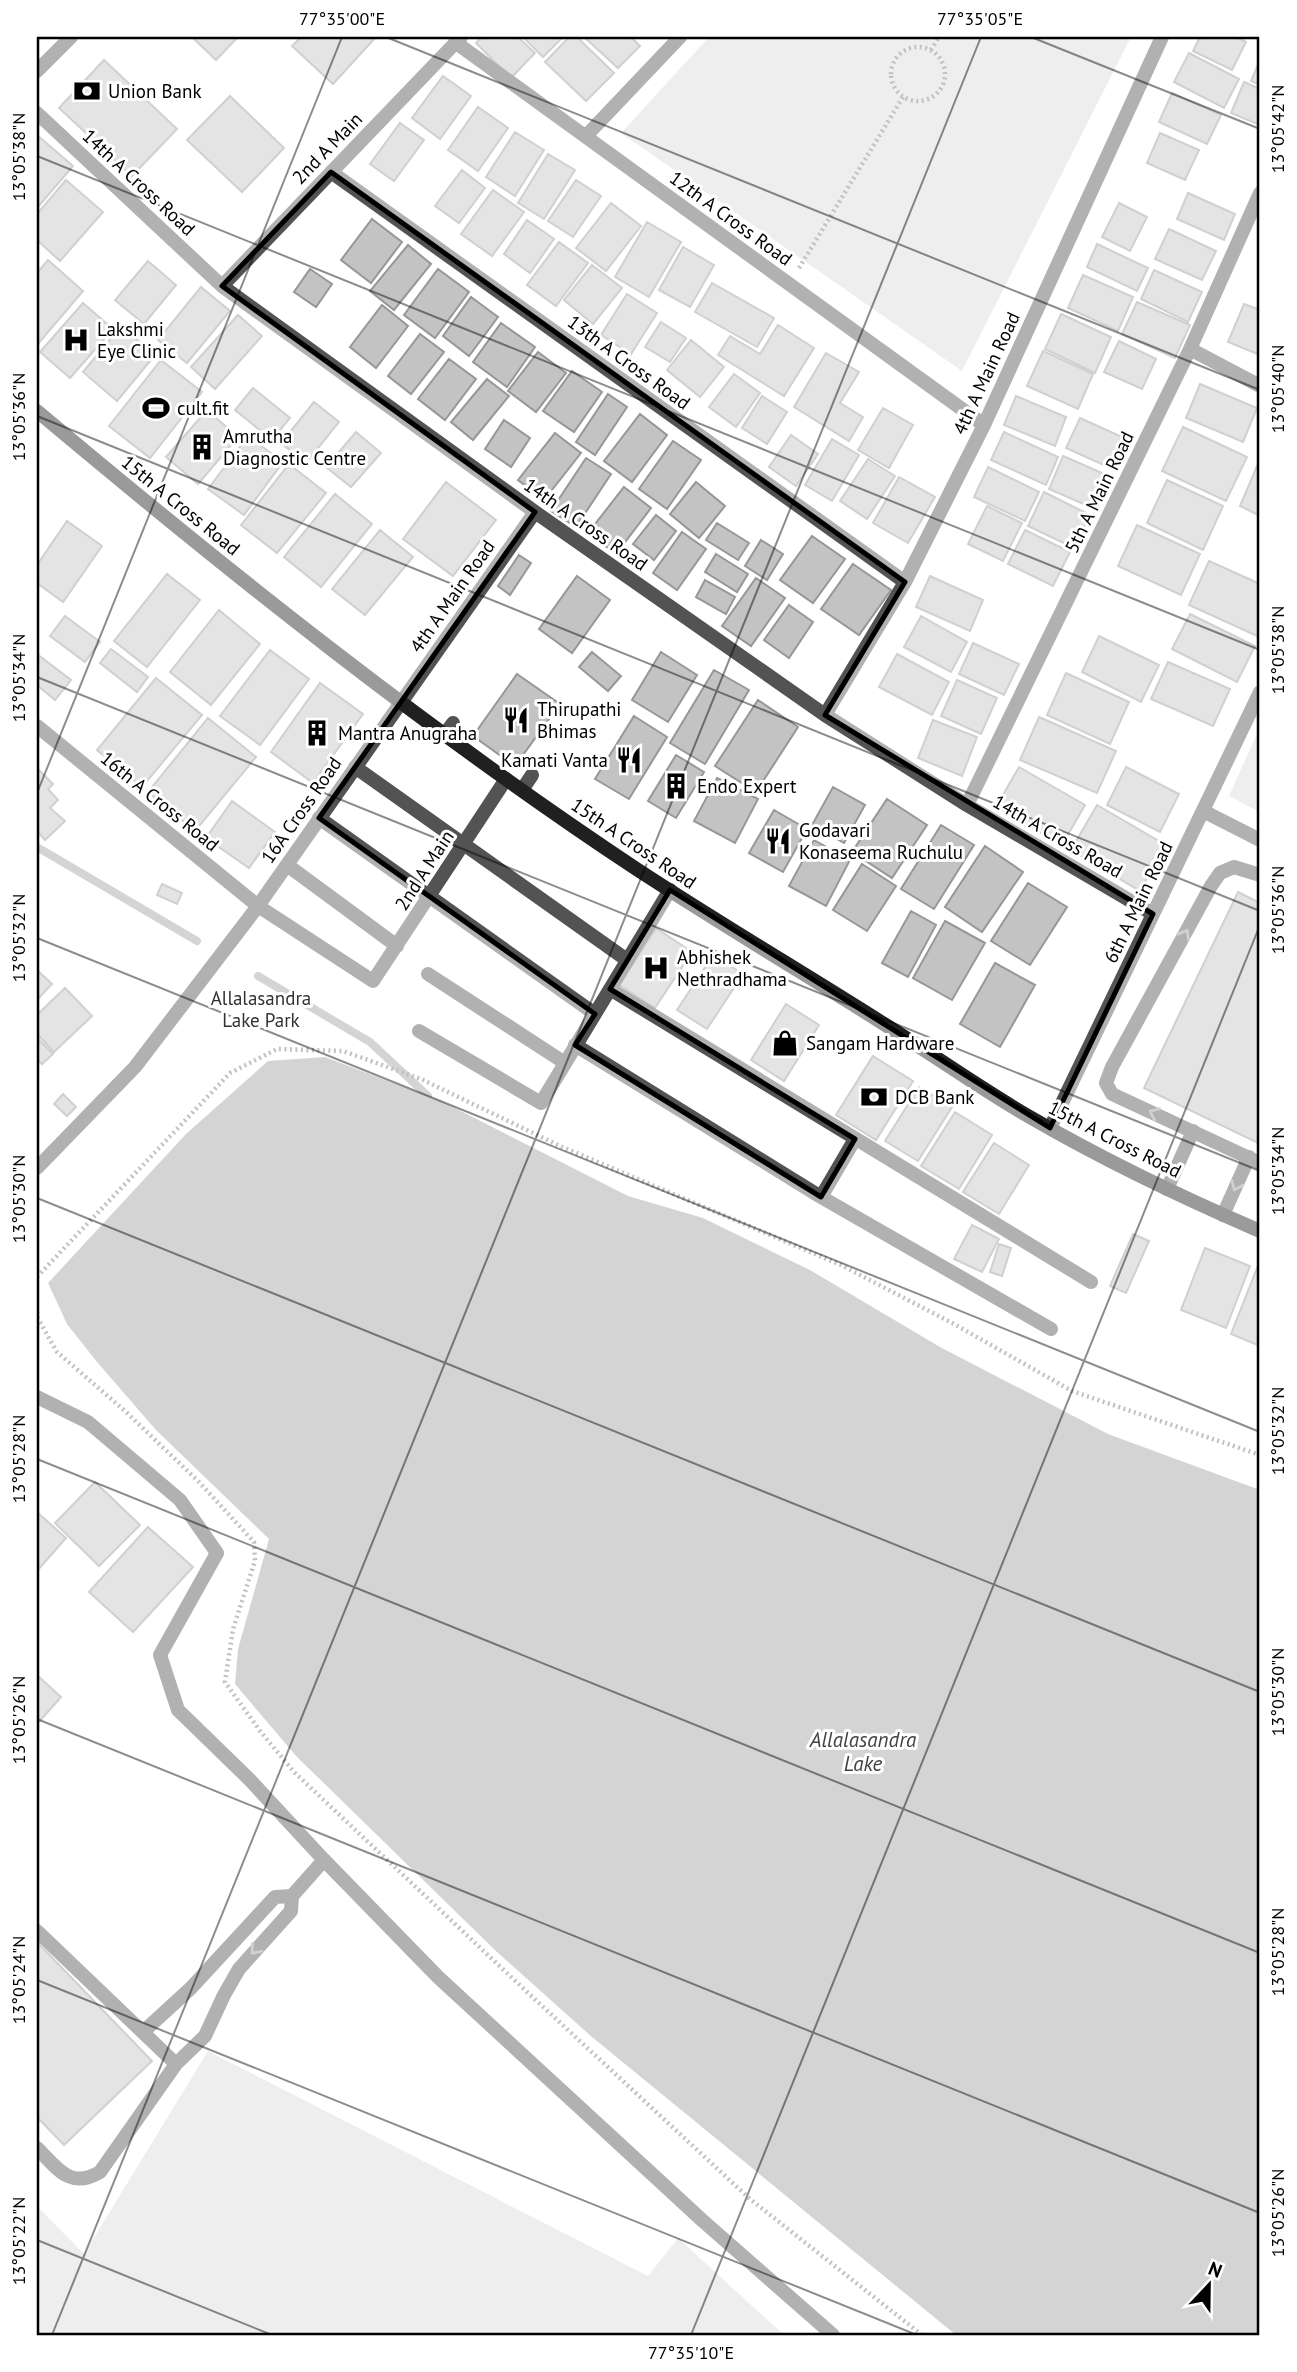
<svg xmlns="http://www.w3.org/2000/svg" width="1297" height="2372" viewBox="0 0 1297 2372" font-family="'PT Sans',sans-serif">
  <rect width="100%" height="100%" fill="#fff"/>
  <path fill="#dadada" d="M709,37h422l-169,334 -341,-238z
    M1260,727v85l-31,-16z
    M208,2051l440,225 30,-38 106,97h-747v-129l47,48z"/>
  <path fill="#a1a1a1" d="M325,1057l118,45 185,94 75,22 107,52 130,77 168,87 152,56v845h-304l-364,-298 -95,-85 -201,-196 -61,-72 3,-35 31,-110 -113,-109 -59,-68 -30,-38 -19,-41 138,-149 82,-73z"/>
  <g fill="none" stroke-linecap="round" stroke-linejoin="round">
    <path stroke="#a1a1a1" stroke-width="8" d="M37,847l160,94
      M258,976l112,66 58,54"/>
  </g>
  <path fill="#c3c3c3" stroke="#979797" stroke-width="2" d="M192,37h46l-22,23z
    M301,37h75l-43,47 -41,-38z
    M482,37h36l17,16 -24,25 -35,-35z
    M523,37h40l-20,20z
    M569,37h8l37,36 -28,28 -41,-39z
    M584,37h47l9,9 -22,22z
    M1200,37h36l10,5 -14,28 -39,-19z
    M1189,53l50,26 -15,29 -50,-26z
    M104,60l73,69 -45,47 -73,-68z
    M1260,60v25l-9,-4z
    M443,76l28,20 -31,43 -28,-21z
    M1244,82l16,7v36l-29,-12z
    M1172,93l49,22 -14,29 -48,-22z
    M230,96l54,52 -42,44 -55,-52z
    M478,107l30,21 -30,43 -30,-21z
    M400,123l24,17 -30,41 -24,-17z
    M515,132l29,18 -29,46 -29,-19z
    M1160,133l39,17 -14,30 -38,-17z
    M37,135l36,31 -36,42z
    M548,154l27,16 -31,49 -26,-16z
    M462,170l23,18 -26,35 -24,-17z
    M66,180l37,32 -43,49 -23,-21v-26z
    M576,180l25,16 -28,41 -25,-16z
    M493,190l31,22 -32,44 -31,-22z
    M1188,193l47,21 -11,26 -47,-21z
    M611,203l30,23 -35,45 -30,-23z
    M1119,203l28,14 -17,34 -28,-14z
    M372,219l30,23 -31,41 -30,-23z
    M527,220l27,19 -24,34 -26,-19z
    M647,222l34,20 -32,55 -34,-20z
    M1169,229l47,22 -14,29 -47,-21z
    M559,242l29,21 -32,43 -29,-21z
    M1097,244l51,24 -11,23 -50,-24z
    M408,245l23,19 -37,46 -24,-19z
    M683,247l31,18 -24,42 -31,-17z
    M48,260l35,31 -46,54v-72z
    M148,261l28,24 -32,39 -29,-24z
    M592,265l30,23 -29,36 -29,-24z
    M310,269l22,15 -16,23 -22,-15z
    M438,269l31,23 -34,46 -31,-23z
    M1154,270l48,22 -14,30 -47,-23z
    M1083,275l50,22 -15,34 -50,-23z
    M712,283l62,35 -17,29 -62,-35z
    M201,287l29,24 -43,52 -29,-23z
    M627,294l30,19 -26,41 -30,-19z
    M471,297l27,20 -29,39 -26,-20z
    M1137,302l53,23 -15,33 -53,-24z
    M83,303l30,26 -43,49 -30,-26z
    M1244,304l16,6v45l-32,-13z
    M382,305l26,21 -32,42 -26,-21z
    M1061,314l50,23 -16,36 -50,-24z
    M238,315l24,21 -47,53 -24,-22z
    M661,322l25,16 -16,24 -25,-15z
    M501,323l34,24 -28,40 -34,-25z
    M778,325l36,23 -30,48 -66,-41 12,-19 30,18z
    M121,326l34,29 -38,46 -34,-29z
    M420,334l24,18 -33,42 -23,-18z
    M691,340l33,27 -24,30 -33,-27z
    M1119,341l37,18 -14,30 -38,-17z
    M1043,351l50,23 -15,35 -51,-23z
    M538,352l28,21 -30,39 -28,-21z
    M826,353l33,19 -19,31 23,14 -14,24 -55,-34z
    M449,359l27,20 -31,41 -27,-21z
    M161,360l41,32 -52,66 -41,-32z
    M572,371l30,21 -28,40 -31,-21z
    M734,374l26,19 -24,34 -27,-20z
    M487,379l22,17 -36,44 -22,-18z
    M1200,384l57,24 -14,34 -57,-24z
    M253,388l37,30 -18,22 -37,-30z
    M608,394l19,13 -32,48 -19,-13z
    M762,396l25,16 -20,32 -25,-16z
    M1016,396l50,21 -11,29 -51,-21z
    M314,402l25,20 -33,41 -25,-20z
    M883,408l30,17 -24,43 -31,-18z
    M207,410l31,27 -40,47 -32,-27z
    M640,414l27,21 -35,47 -28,-21z
    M1080,418l42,19 -14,30 -42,-19z
    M504,420l26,18 -19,29 -26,-18z
    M1183,427l64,30 -21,44 -64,-30z
    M356,432l25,21 -30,34 -25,-20z
    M1004,432l54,25 -12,28 -55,-25z
    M555,433l26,20 -37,47 -26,-20z
    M791,435l27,19 -22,32 -27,-19z
    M248,436l35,26 -39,53 -36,-26z
    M832,439l27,16 -27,46 -27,-16z
    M673,441l28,19 -34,49 -28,-20z
    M1063,456l46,20 -14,33 -46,-20z
    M586,458l25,16 -35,53 -25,-16z
    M868,459l27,17 -28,43 -27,-18z
    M289,464l37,29 -49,60 -36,-28z
    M1257,466l3,1v49l-20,-10z
    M988,467l51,25 -14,29 -51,-24z
    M899,477l36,20 -27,46 -35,-20z
    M1167,480l56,26 -20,44 -56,-27z
    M446,482l50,38 -43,56 -50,-37z
    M696,482l29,24 -26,32 -29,-24z
    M624,487l27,21 -35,46 -28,-21z
    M1044,492l46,23 -16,33 -46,-22z
    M335,494l37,30 -51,63 -37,-30z
    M987,506l35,17 -19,38 -35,-17z
    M656,515l20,16 -22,29 -21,-16z
    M67,521l35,25 -39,56 -26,-19v-18z
    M717,523l32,20 -11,17 -32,-20z
    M1137,525l63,29 -19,41 -63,-29z
    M380,530l33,27 -48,58 -33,-26z
    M1025,530l45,22 -17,34 -45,-22z
    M682,532l24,17 -29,41 -24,-17z
    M812,536l33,23 -32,44 -33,-23z
    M761,540l22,14 -16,26 -22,-14z
    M716,554l32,20 -11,18 -32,-20z
    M519,555l12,8 -21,32 -12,-9z
    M1209,561l51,23v46l-3,6 -68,-31z
    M853,564l38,26 -32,45 -38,-26z
    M167,574l33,26 -53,67 -33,-26z
    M577,576l33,24 -38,53 -33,-24z
    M930,576l53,24 -13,31 -54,-24z
    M756,578l29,20 -34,48 -29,-20z
    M705,580l30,17 -9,17 -30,-17z
    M789,605l24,17 -24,36 -25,-18z
    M219,610l41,34 -49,61 -41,-33z
    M1190,614l65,32 -18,36 -65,-33z
    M65,616l35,26 -15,20 -35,-26z
    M921,616l46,26 -16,30 -47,-25z
    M1099,636l60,29 -18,37 -59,-30z
    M973,643l46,21 -15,31 -45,-21z
    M111,649l37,28 -11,15 -37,-29z
    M270,650l39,29 -49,66 -40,-29z
    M592,652l29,24 -13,15 -29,-24z
    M661,652l36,23 -29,47 -36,-22z
    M37,654l34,26 -16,20 -18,-15z
    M897,654l52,28 -17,33 -53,-28z
    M1168,662l62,27 -17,37 -62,-27z
    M714,670l35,20 -44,74 -35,-21z
    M1066,673l63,29 -19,42 -63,-29z
    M517,674l43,30 -45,62 -42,-30z
    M156,678l46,37 -60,72 -45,-37z
    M957,680l40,18 -16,36 -40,-18z
    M320,683l43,31 -50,69 -42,-31z
    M758,700l40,27 -42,65 -41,-26z
    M634,716l33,21 -38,62 -34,-20z
    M1039,717l77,34 -19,42 -77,-33z
    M208,718l48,39 -61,74 -47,-39z
    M933,720l44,17 -15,39 -44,-18z
    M676,755l28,17 -28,46 -28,-17z
    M1019,767l66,38 -23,40 -66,-38z
    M1126,767l53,27 -19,38 -53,-27z
    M38,769l15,15 -5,5 10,11 -8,8 15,13 -20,19 -8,-9z
    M717,778l41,21 -23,44 -41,-22z
    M833,787l32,18 -21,38 -32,-18z
    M887,799l40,26 -35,53 -40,-26z
    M232,801l43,31 -26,36 -43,-30z
    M1097,805l69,40 -26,46 -69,-41z
    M774,810l33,19 -24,43 -34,-19z
    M941,825l33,20 -40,64 -33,-20z
    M814,840l36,20 -24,46 -37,-20z
    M985,846l38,26 -41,60 -37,-25z
    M862,864l34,22 -29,45 -34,-21z
    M1028,883l39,24 -37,58 -39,-24z
    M162,884l20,9 -5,11 -20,-9z
    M1238,892l22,11v241l-116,-56z
    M911,911l25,14 -28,52 -26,-14z
    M945,921l40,22 -33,57 -39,-22z
    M656,928l36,24 -37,56 -36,-23z
    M713,955l30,19 -36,55 -30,-19z
    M995,963l40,22 -35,62 -40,-23z
    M37,970l15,14 -15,16z
    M65,988l27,28 -38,36 -17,-18v-19z
    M786,1004l33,21 -35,56 -33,-21z
    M37,1038l16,16 -11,10 -5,-5z
    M873,1056l40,25 -37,59 -40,-25z
    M919,1087l33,20 -34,54 -33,-20z
    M63,1094l13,13 -9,9 -13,-12z
    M955,1112l37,23 -33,54 -38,-23z
    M994,1143l35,22 -30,49 -36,-22z
    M972,1225l27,14 -17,33 -28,-13z
    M1133,1234l16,7 -23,52 -16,-7z
    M999,1244l12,4 -9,28 -12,-4z
    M1205,1248l45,18 -24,62 -45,-18z
    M1257,1268l3,1v77l-29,-12z
    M95,1482l45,43 -41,41 -44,-43z
    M37,1512l29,26 -29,33z
    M148,1527l45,40 -60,65 -44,-40z
    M37,1675l24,22 -24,27z
    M37,1942l115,119 -88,84 -27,-28z"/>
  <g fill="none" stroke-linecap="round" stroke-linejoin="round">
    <path stroke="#757575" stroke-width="4.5" stroke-dasharray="2 3.5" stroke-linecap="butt" d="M891 74a27 27 0 1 1 54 0a27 27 0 1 1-54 0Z
      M931,50l8,-13
      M799,268l104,-171
      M37,1277l193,-204 47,-24 66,2 78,28 139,67 281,119 113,59 118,67 188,64
      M37,1312v5l20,35 68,59 74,71 55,60 1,19 -22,68 -8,53 35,49 34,41 232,219 224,208 172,136"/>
    <path stroke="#535353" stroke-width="14" d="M445,734l8,-11
      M522,790l10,-15
      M37,1931l139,133 -76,108c-30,18 -43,-4 -63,-24
      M143,2032l48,-44 84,-91 17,-1
      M176,2064l29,-28 19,-41 15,-26 52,-58 1,-15 32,-36"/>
    <path stroke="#535353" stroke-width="14" d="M455,42l529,383
      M37,113l185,173 313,226 290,203 142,90 186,109
      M586,136l94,-99
      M331,172l574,410
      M222,286l239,-249
      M1190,349l70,37
      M825,715l80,-133 79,-157 178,-388
      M37,726l221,180 115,75 133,-202
      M355,767l272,193
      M967,805l223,-456 70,-156
      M1203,811l57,29
      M319,818l276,196
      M287,865l110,81
      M1260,875l-26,-8 -14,6 -9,13 -99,181 -6,16 6,11 148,69
      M428,974l137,89
      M610,989l481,293
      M419,1031l122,72 129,-213
      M575,1045l246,152 230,132
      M1050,1128l210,-436
      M37,1168l98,-101 123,-161 277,-394
      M1167,1189l26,-58
      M821,1197l34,-58
      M1223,1215l26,-58"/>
    <path stroke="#535353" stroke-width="14" d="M37,71l34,-34
      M37,1397l51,25 92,78 37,53 -57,102 18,55 71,69 75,81 114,117 265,244 130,114"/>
    <path stroke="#202020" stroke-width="14" d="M37,411c193,162 391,320 601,459 81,53 164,102 246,154 48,30 94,63 144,92 74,43 153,81 232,115"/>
  </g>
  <defs><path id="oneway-chevron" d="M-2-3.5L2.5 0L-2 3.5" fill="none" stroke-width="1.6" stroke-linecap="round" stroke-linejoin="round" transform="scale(1.75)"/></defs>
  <g stroke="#989898">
    <use href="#oneway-chevron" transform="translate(1185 934) rotate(-61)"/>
    <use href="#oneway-chevron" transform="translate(1154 1113) rotate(-155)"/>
    <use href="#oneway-chevron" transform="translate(1236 1186) rotate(114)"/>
    <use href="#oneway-chevron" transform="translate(255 1950) rotate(130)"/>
  </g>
  <path d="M0 0H1297V2372H0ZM331,172l574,410 -80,133 328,199 -103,214 -380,-238 -60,99 245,150 -34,58 -246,-152 20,-31 -276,-196 216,-306 -313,-226z" fill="#fff" fill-opacity=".55" fill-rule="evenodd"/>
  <path fill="none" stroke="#000" stroke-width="5" stroke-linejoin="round" d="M331,172l574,410 -80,133 328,199 -103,214 -380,-238 -60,99 245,150 -34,58 -246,-152 20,-31 -276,-196 216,-306 -313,-226z"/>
  <path fill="none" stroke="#000" stroke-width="2" stroke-opacity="0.45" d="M386,37l874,353M1031,37l229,92M37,156l1223,494M37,416l1223,495M37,677l1223,494M37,793l305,-756M37,938l1223,494M37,1198l1223,494M37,1459l1223,494M37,1719l1223,494M37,1980l880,355M37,2240l235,95M52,2335l929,-2298M691,2335l569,-1410"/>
  <defs>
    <g id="bank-bare" transform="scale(2.1)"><path d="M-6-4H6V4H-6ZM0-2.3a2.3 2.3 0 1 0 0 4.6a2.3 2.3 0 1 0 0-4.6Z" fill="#000" stroke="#fff" stroke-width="2.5" paint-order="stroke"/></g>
    <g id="hospital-bare" transform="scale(2.1)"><path d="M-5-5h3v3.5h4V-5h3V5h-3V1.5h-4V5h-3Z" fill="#000" stroke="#fff" stroke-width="2.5" paint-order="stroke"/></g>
    <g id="stadium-bare" transform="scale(2.1)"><path d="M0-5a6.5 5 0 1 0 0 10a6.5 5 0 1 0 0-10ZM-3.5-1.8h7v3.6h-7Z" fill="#000" stroke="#fff" stroke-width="2.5" paint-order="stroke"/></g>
    <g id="building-bare" transform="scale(2.1)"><path d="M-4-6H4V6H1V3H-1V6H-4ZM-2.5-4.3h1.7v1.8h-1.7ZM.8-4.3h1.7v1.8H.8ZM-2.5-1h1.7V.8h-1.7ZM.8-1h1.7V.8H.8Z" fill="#000" stroke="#fff" stroke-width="2.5" paint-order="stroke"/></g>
    <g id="restaurant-bare" transform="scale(2.1)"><path d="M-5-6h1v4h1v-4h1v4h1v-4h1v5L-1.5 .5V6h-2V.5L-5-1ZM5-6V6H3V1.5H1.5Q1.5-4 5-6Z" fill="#000" stroke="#fff" stroke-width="2.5" paint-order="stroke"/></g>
    <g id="shop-bare" transform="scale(2.1)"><path d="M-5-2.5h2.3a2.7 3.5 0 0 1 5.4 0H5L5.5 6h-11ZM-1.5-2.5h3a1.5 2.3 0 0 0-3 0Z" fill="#000" stroke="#fff" stroke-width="2.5" paint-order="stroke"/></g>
  </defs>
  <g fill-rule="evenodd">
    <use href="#bank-bare" x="87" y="91"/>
    <use href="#hospital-bare" x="76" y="340"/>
    <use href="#stadium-bare" x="156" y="408"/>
    <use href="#building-bare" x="202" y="447"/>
    <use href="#restaurant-bare" x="516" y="720"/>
    <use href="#building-bare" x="317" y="733"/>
    <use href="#restaurant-bare" x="629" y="760"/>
    <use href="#building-bare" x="676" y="786"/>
    <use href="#restaurant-bare" x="778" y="841"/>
    <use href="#hospital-bare" x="656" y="968"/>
    <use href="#shop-bare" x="785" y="1043"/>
    <use href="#bank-bare" x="874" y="1097"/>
  </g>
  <g text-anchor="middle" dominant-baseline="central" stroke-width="6" stroke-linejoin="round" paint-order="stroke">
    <g font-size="19" fill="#000" stroke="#fff" text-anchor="start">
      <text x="108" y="91">Union Bank</text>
      <text x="97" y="329">Lakshmi<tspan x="97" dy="22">Eye Clinic</tspan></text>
      <text x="177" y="408">cult.fit</text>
      <text x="223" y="436">Amrutha<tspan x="223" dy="22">Diagnostic Centre</tspan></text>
      <text x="537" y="709">Thirupathi<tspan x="537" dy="22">Bhimas</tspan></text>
      <text x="338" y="733">Mantra Anugraha</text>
      <text x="608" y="760" text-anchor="end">Kamati Vanta</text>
      <text x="697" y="786">Endo Expert</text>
      <text x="799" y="830">Godavari<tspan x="799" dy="22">Konaseema Ruchulu</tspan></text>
      <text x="677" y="957">Abhishek<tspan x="677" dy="22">Nethradhama</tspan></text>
      <text x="806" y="1043">Sangam Hardware</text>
      <text x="895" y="1097">DCB Bank</text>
    </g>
    <g font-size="19" fill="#000" stroke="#fff">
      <text transform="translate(327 148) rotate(-46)">2nd A Main</text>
      <text transform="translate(139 182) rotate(43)">14th A Cross Road</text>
      <text transform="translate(731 218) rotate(36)">12th A Cross Road</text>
      <text transform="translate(629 362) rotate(36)">13th A Cross Road</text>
      <text transform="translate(986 373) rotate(-65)">4th A Main Road</text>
      <text transform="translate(1099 492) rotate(-64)">5th A Main Road</text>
      <text transform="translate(181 505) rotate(39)">15th A Cross Road</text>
      <text transform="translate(586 524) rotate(35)">14th A Cross Road</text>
      <text transform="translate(452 596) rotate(-55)">4th A Main Road</text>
      <text transform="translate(160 801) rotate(39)">16th A Cross Road</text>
      <text transform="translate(301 810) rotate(-55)">16A Cross Road</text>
      <text transform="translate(1058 836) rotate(30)">14th A Cross Road</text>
      <text transform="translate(634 843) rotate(34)">15th A Cross Road</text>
      <text transform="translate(424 870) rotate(-57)">2nd A Main</text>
      <text transform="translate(1138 902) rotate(-64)">6th A Main Road</text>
      <text transform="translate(1115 1139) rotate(27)">15th A Cross Road</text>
    </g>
    <g font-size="19" fill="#313131" stroke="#fff">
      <text x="261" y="998">Allalasandra<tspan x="261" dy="22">Lake Park</tspan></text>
    </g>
    <g font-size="21" font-style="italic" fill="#424242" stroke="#fff">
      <text x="863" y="1739">Allalasandra<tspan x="863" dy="24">Lake</tspan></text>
    </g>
  </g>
  <rect width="1297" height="2372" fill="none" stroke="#ffffff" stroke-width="77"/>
  <g transform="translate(1209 2285) rotate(22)" stroke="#ffffff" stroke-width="5" paint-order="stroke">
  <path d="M0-5L12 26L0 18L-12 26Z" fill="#000000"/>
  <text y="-10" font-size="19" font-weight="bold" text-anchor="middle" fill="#000000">N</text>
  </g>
  <rect x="38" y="38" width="1220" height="2296" fill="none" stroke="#000" stroke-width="2.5"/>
  <g font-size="18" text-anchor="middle" fill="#000">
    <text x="342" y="25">77°35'00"E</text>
    <text x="980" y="25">77°35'05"E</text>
    <text transform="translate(1278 129) rotate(-90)" y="6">13°05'42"N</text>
    <text transform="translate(19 157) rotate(-90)" y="6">13°05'38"N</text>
    <text transform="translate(1278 389) rotate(-90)" y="6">13°05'40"N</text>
    <text transform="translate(19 417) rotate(-90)" y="6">13°05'36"N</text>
    <text transform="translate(1278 650) rotate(-90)" y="6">13°05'38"N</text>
    <text transform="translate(19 678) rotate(-90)" y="6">13°05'34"N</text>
    <text transform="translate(1278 910) rotate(-90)" y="6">13°05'36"N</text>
    <text transform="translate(19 938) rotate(-90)" y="6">13°05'32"N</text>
    <text transform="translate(1278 1171) rotate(-90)" y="6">13°05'34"N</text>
    <text transform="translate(19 1199) rotate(-90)" y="6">13°05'30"N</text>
    <text transform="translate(1278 1431) rotate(-90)" y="6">13°05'32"N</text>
    <text transform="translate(19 1459) rotate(-90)" y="6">13°05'28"N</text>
    <text transform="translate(1278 1692) rotate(-90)" y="6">13°05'30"N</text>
    <text transform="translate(19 1720) rotate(-90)" y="6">13°05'26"N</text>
    <text transform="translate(1278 1952) rotate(-90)" y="6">13°05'28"N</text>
    <text transform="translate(19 1980) rotate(-90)" y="6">13°05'24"N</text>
    <text transform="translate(1278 2213) rotate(-90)" y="6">13°05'26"N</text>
    <text transform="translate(19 2241) rotate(-90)" y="6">13°05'22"N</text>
    <text x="691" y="2359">77°35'10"E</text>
  </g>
</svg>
